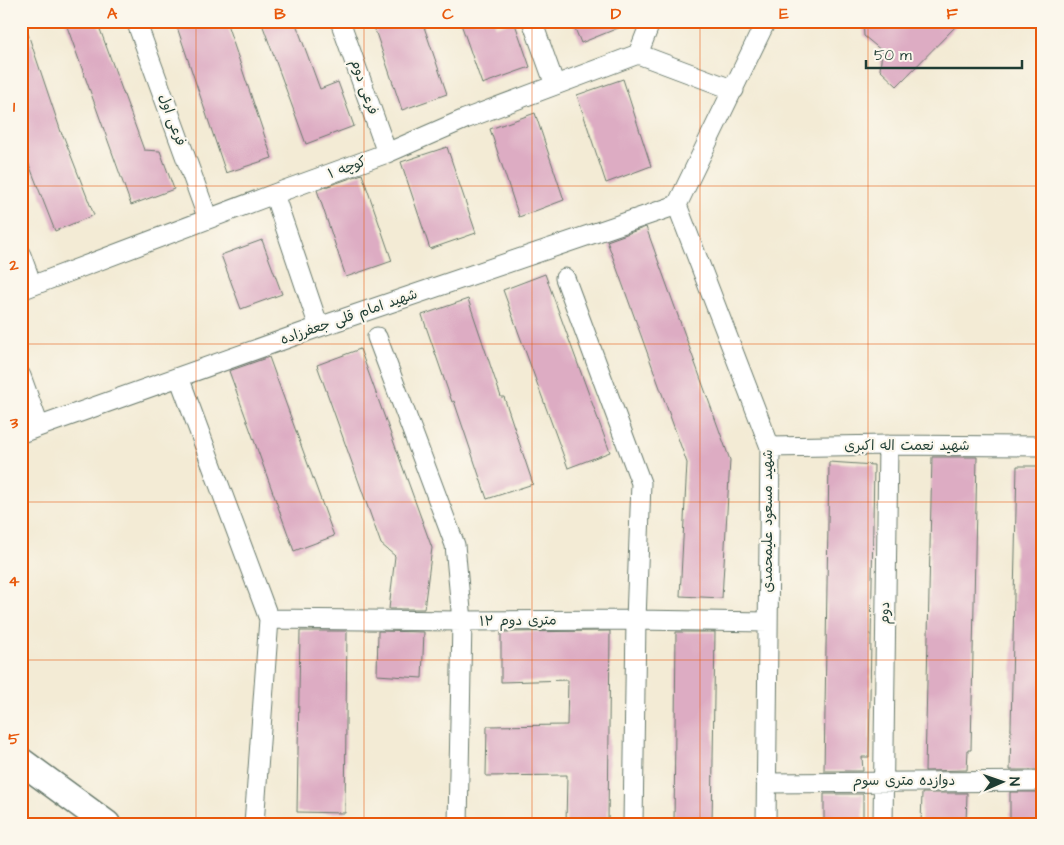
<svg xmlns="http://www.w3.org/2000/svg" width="1064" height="845" viewBox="0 0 1064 845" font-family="'Architects Daughter','Playpen Sans Arabic',sans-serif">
  <rect width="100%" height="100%" fill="#fbf7ec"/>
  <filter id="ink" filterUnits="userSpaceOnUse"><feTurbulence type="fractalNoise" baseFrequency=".02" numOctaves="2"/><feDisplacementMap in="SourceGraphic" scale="10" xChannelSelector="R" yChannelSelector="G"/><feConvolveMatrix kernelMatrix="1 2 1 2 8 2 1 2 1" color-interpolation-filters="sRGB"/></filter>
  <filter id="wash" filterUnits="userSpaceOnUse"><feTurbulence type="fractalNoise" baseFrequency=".0096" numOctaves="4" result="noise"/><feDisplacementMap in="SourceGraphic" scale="20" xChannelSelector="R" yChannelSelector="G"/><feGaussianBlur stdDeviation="1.12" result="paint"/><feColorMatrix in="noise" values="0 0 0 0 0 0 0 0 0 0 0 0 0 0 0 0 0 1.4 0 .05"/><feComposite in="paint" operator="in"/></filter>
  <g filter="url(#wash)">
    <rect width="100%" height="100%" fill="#f3ebd5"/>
    <g id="blocks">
      <path fill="#ddacc3" d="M65,21h32l47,129 16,1 14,38 -43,16z
        M175,21h51l46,137 -46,15z
        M261,21h34l25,68 18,-7 16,44 -48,18z
        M372,21h50l25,73 -45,16z
        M460,21h34l2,6 18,-6 16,46 -48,17z
        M572,21h61v1l-52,21z
        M863,21h98l-64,65 -17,-16 2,-19 -18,-15z
        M24,22l38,113h1l31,80 -39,16 -34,-87v-121z
        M623,79l28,87 -45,17 -29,-88z
        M535,113l29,87 -45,17 -29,-88z
        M447,147l29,86 -46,16 -29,-87z
        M362,174l30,87 -46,16 -29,-87z
        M646,227l84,233 -8,138 -42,-2 7,-133 -80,-222z
        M262,240l20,54 -41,15 -20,-54z
        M545,274l65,178 -42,16 -65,-178z
        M468,299l33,98h3l29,87 -46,15 -33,-98 -2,1 -30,-87z
        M360,349l72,199 -8,61h-35l6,-53 -14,-12 -64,-179z
        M269,357l65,179 -40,15 -65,-180z
        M932,457h45l-6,293h-3l-1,20 -42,1z
        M829,462l45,3 -5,292h-7l1,14h-39z
        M1017,466h26v304h-33z
        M300,631h47l-2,182 -48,-1z
        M378,631l46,1 -2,46 -45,-3z
        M610,631l-2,193h-42l1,-49 -81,1 1,-50 80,-1 1,-45 -67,2v-50z
        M676,632h39l-3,192h-38z
        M1010,792h33v32h-33z
        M922,793h45l-1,31h-45z
        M824,794h39v30h-39z"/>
    </g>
  </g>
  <g filter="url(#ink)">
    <use href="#blocks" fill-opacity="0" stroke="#697a6c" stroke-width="1"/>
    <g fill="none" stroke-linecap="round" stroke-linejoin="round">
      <g stroke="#697a6c" stroke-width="21">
        <path id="street" d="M136,21l72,198
          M340,21l47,132
          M532,21l23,64
          M638,54l96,36
          M274,194l45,133
          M677,205l93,242 -4,377
          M677,205l89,-184
          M21,255l11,30
          M565,278l76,205 -5,137 -3,204
          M21,290l253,-96 113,-41 78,-34 173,-65 13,-33
          M377,337l78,208 7,76 -4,203
          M21,376l18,50
          M179,377l90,242 -15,205
          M21,433l298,-106 358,-122
          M770,447l118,-2 155,1
          M269,619l193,2 174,-1 131,2
          M766,783l277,-2
          M883,824l5,-379"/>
      </g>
      <g stroke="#697a6c" stroke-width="29">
        <path id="secondary" d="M21,761l86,63"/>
      </g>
      <use href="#street" stroke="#fff" stroke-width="19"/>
      <use href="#secondary" stroke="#fff" stroke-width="26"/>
    </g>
  </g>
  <path fill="none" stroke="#e8590c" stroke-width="1" stroke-opacity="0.55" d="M196,21v803M364,21v803M532,21v803M700,21v803M868,21v803M21,186h1022M21,344h1022M21,502h1022M21,660h1022"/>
  <g text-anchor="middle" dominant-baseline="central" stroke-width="4.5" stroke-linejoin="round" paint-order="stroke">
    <g font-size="14" fill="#1f3d34" stroke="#fbf7ec">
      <text transform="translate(364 87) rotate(71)">فرعی دوم</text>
      <text transform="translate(172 120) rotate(70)">فرعی اول</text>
      <text transform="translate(347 168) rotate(-20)">کوچه ۱</text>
      <text transform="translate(349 317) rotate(-19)">شهید امام قلی جعفرزاده</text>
      <text x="907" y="446">شهید نعمت اله اکبری</text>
      <text transform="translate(768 521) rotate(-90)">شهید مسعود علیمحمدی</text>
      <text transform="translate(885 613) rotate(-89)">دوم</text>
      <text transform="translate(518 621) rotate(-1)">۱۲ متری دوم</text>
      <text x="904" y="781">دوازده متری سوم</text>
    </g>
  </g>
  <rect width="1064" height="845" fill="none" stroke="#fbf7ec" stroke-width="55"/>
  <g transform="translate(1002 782) rotate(88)" stroke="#fbf7ec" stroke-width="4" paint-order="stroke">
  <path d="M0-4L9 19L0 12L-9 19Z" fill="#1f3d34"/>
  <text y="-8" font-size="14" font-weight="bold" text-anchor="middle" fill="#1f3d34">N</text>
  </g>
  <path d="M866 60v8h156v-8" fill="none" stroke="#1f3d34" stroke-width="2.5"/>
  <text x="874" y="60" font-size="15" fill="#1f3d34" stroke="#fbf7ec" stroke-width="4" paint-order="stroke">50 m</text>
  <rect x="28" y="28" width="1008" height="790" fill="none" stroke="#e8590c" stroke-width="2"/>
  <g font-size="16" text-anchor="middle" font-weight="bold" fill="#e8590c">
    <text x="112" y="19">A</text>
    <text x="280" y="19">B</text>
    <text x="448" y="19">C</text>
    <text x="616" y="19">D</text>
    <text x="784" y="19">E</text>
    <text x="952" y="19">F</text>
    <text x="14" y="112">1</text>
    <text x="14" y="270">2</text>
    <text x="14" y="428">3</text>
    <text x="14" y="586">4</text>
    <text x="14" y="744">5</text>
  </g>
</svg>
